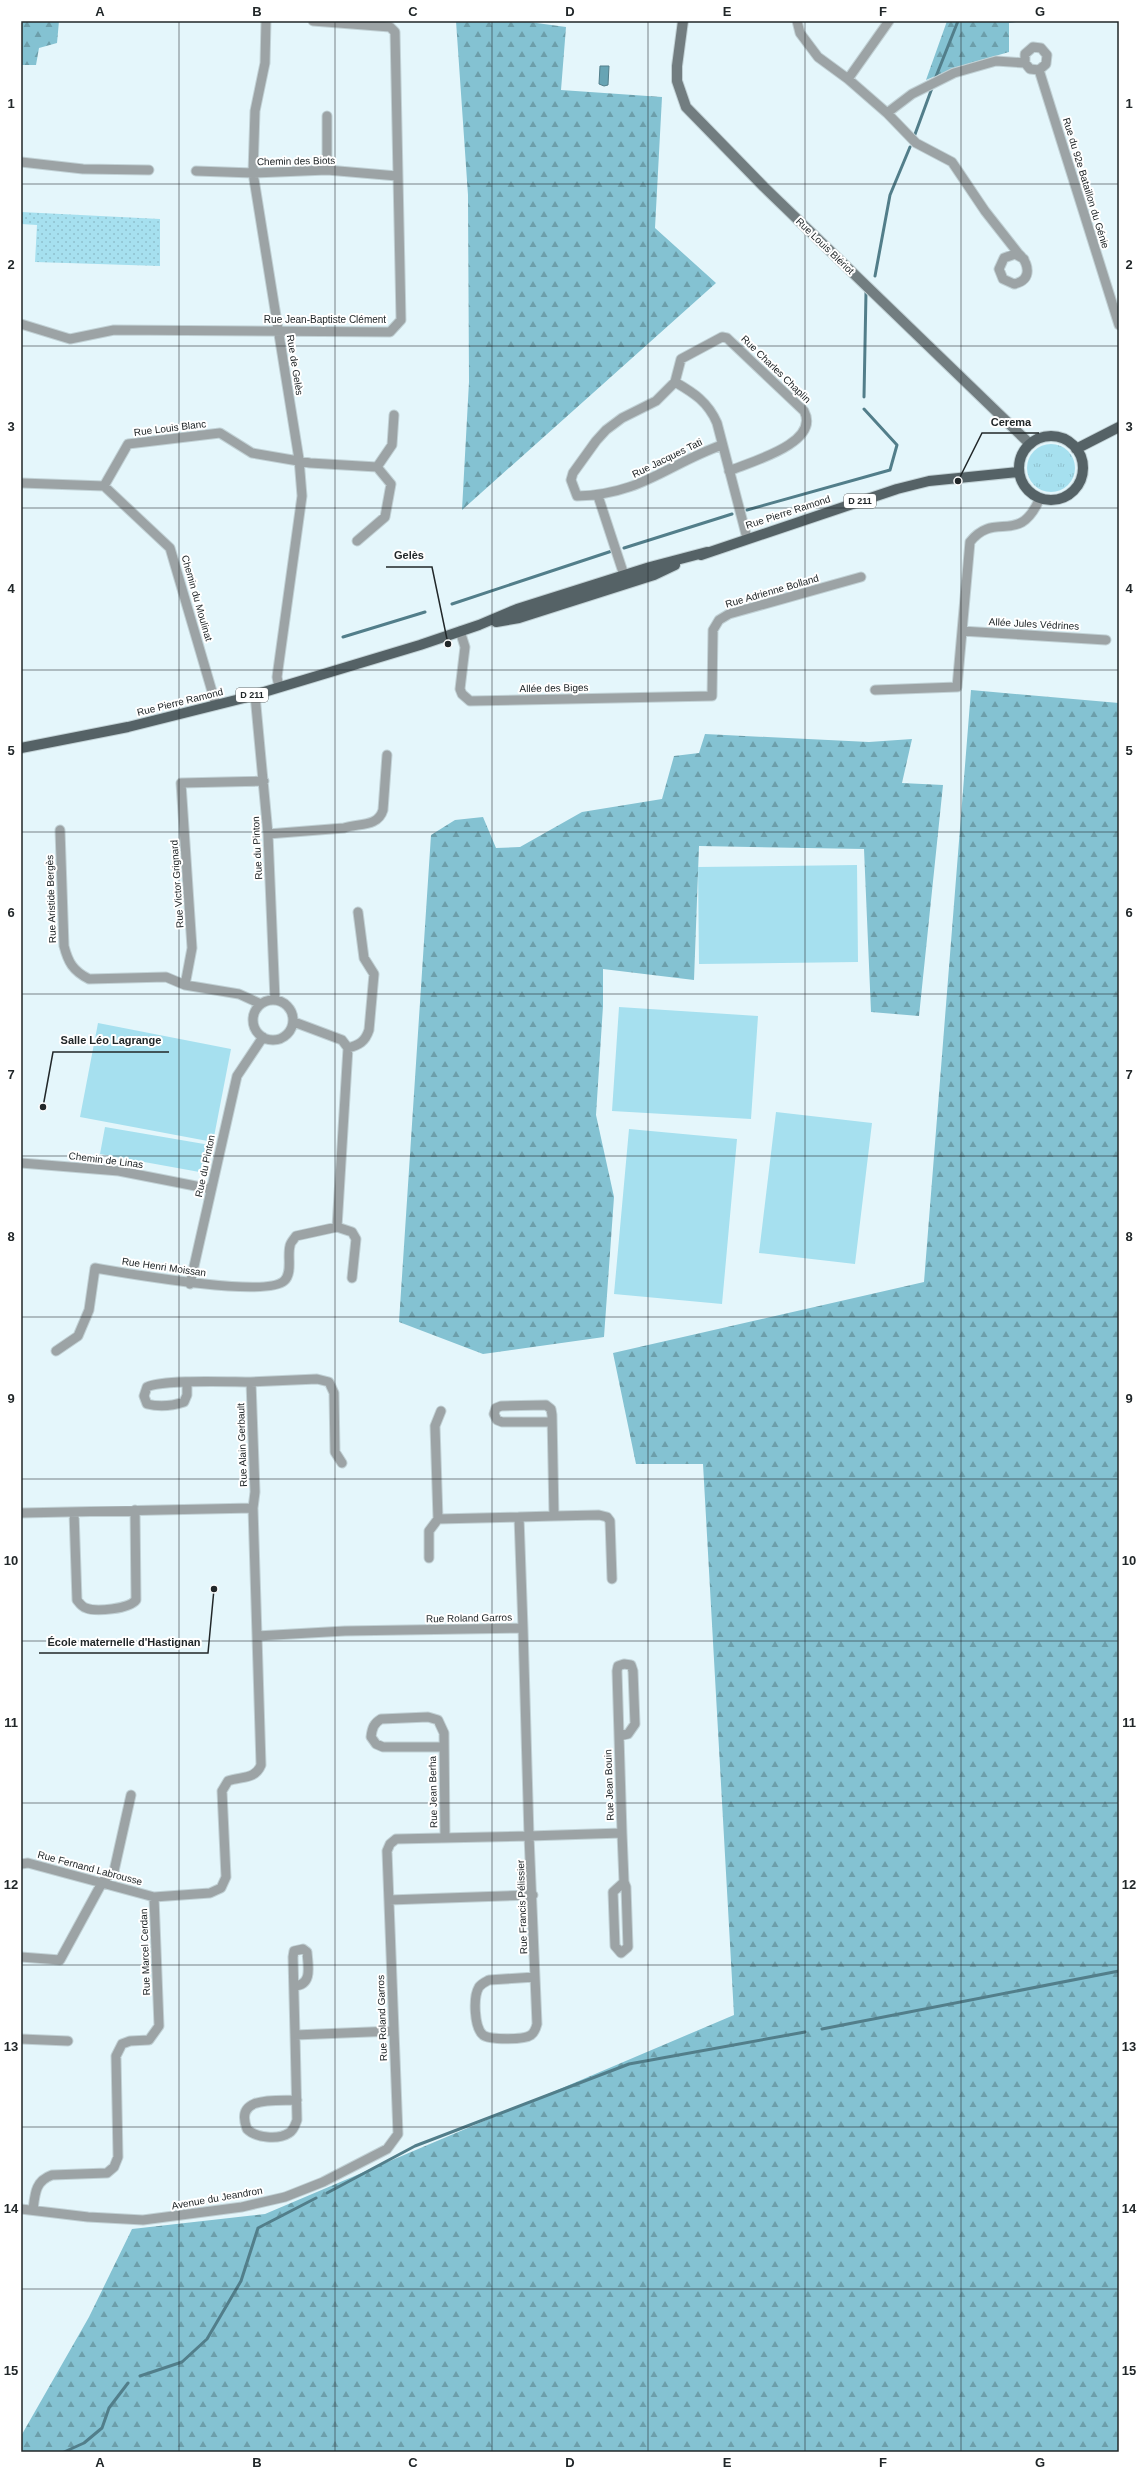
<svg xmlns="http://www.w3.org/2000/svg" width="1140" height="2473" viewBox="0 0 1140 2473" font-family="Helvetica,sans-serif">
  <defs>
    <pattern id="grass-tufts" width="24" height="20" patternUnits="userSpaceOnUse"><rect width="24" height="20" fill="#a6e0ef"/><path d="M3 7l-1-3M5 7V3M7 7l1-3M15 17l-1-3M17 17v-4M19 17l1-3" fill="none" stroke="#8fc0cd"/></pattern>
    <pattern id="forest-firs" width="22" height="20" patternUnits="userSpaceOnUse"><rect width="22" height="20" fill="#84c2d2"/><path d="M5 1l3.5 6h-7zM16 11l3.5 6h-7z" fill="#6c9eaa"/></pattern>
    <pattern id="garden-dots" width="8" height="8" patternUnits="userSpaceOnUse"><rect width="8" height="8" fill="#a6e0ef"/><path d="M2 2h.1M6 6h.1" fill="none" stroke="#8fc0cd" stroke-width="1.8" stroke-linecap="round"/></pattern>
  </defs>
  <rect width="100%" height="100%" fill="#e4f6fb"/>
  <path fill="url(#grass-tufts)" d="M1027 468a24 24 0 1 1 48 0a24 24 0 1 1-48 0Z"/>
  <path fill="url(#forest-firs)" d="M21,21h38l-2,22 -18,5 -3,17h-15z
    M456,21h66l44,6 -5,63 101,7 -7,131 61,55 -254,227 7,-128 -1,-187z
    M947,21h77l-15,2v29l-52,15 -31,13z
    M971,690l148,13v1749h-1098v-16l68,-119 43,-88 133,-15 469,-199 -31,-551h-67l-23,-111 311,-71z
    M705,734l164,8 43,-3 -10,44 41,2 -24,231 -48,-4 -7,-163 -165,-3 -5,134 -91,-11v37l-7,109 18,82 -10,140 -121,17 -84,-32 32,-487 24,-15 28,-3 13,31 24,-1 62,-35 80,-13 12,-43 25,-3z"/>
  <path fill="url(#garden-dots)" d="M21,212l139,7v47l-125,-4 2,-37 -16,-1z"/>
  <path fill="#a6e0ef" d="M857,865l1,97 -159,2 -1,-97z
    M619,1007l139,9 -7,103 -139,-8z
    M98,1023l133,26 -18,93 -133,-25z
    M776,1112l96,11 -17,141 -96,-11z
    M105,1127l105,18 -5,28 -105,-19z
    M629,1129l108,10 -15,165 -108,-10z"/>
  <path fill="#67a4b4" stroke="#527e8a" d="M600,66h9l-1,19 -4,1 -5,-2z"/>
  <g fill="none" stroke-linecap="round" stroke-linejoin="round">
    <path stroke="#527e8a" stroke-width="3" d="M935,79l23,-58
      M914,137l18,-49
      M875,276l15,-81 20,-48
      M864,397l2,-105
      M747,510l143,-40 7,-25 -33,-36
      M624,548l108,-34
      M452,604l160,-53
      M343,637l82,-25
      M822,2029l297,-58
      M327,2193l88,-47 214,-82 176,-32
      M140,2376l42,-14 25,-23 34,-58 17,-53 58,-30
      M64,2452l20,-9 18,-15 7,-20 19,-25"/>
    <g stroke="#c1d1d5" stroke-width="11">
      <path id="street" d="M266,21l-1,42 -10,48 -2,62 46,286 3,37 -25,181 2,10
        M797,21l3,12 18,24 30,22 39,34 29,30 36,19 33,49 33,42c11,10 15,27 -4,31l-11,-5 -4,-10 5,-11 11,-4 9,5
        M1039,70l80,255
        M848,79l41,-58
        M887,113l25,-19 42,-21 42,-12 29,2 5,6 9,1 7,-6 1,-9 -6,-7 -8,-1 -8,7v9
        M21,162l62,7 66,1
        M327,170v-54
        M196,171l57,2 74,-3 70,6
        M21,324l49,15 44,-9 276,2 11,-12 -6,-288 -5,-5 -77,-6
        M675,382l6,-23 41,-22 5,1 77,73c17,32 -54,51 -75,60
        M722,445c-54,19 -82,50 -145,51l-6,-16 2,-7 23,-32 10,-11 16,-12 34,-17 19,-19c19,11 33,20 42,41l30,115
        M377,467l15,-22 2,-30
        M21,483l83,3 66,62 46,157
        M104,486l24,-42 92,-11 32,20 58,10 67,4 14,17 -6,33 -28,24
        M598,496l26,79
        M460,631l5,16 -5,42 2,5 8,7 242,-5 1,-66 6,-10 10,-6 132,-37
        M962,631l144,9
        M875,690l82,-3 13,-145c25,-32 49,5 70,-44
        M255,695l13,139 7,166
        M60,830l4,116c4,16 9,25 25,33l77,-2 19,8
        M268,834l76,-6c15,-5 34,-1 39,-18l4,-55
        M253 1020a20 20 0 1 1 40 0a20 20 0 1 1-40 0Z
        M261,1004l-22,-10 -54,-9 7,-37 -11,-165 83,-2
        M294,1022l48,18 6,8c11,-3 17,-6 21,-18l5,-56 -10,-16 -6,-46
        M21,1163l98,8 92,18
        M337,1227l15,5 4,7 -4,39
        M190,1284l47,-208 26,-39
        M56,1351l22,-15 11,-26 6,-42c30,5 170,30 189,13 9,-8 3,-25 6,-35 0,-3 4,-7 6,-10l41,-9 11,-179
        M187,1383v12l-3,7c-12,4 -25,5 -37,2l-3,-8 3,-9c17,-8 82,-5 104,-5
        M253,1508l2,-16 -4,-110 66,-3 12,3 5,11 1,59 7,11
        M74,1512l3,88c3,4 5,7 9,8 10,4 43,1 50,-8l-1,-90
        M21,1513l232,-5 4,128 88,-5 178,-3 6,208 -133,3 -6,5 -3,7 11,283 -11,15 -64,33 -38,15 -43,10 -99,13 -55,-3 -67,-8
        M554,1516l45,-1 8,2 3,4 2,58
        M438,1519l-3,-93 6,-15
        M429,1558v-27l9,-12 81,-2
        M523,1628l-4,-111 35,-1 -2,-101 -1,-6 -5,-4 -45,1 -5,2 -2,6 3,6 5,2h49
        M624,1664l7,1 2,6 2,53 -7,10 -9,2 -2,-65 1,-5z
        M443,1747h-60l-7,-3 -5,-7c1,-9 3,-14 10,-18l47,-2 10,3 6,13 1,104
        M622,1833l2,49 -11,10 2,54 6,7 7,-6 -2,-60 -2,-5
        M21,1864l7,-1 126,34
        M389,1900l144,-5
        M21,1957l39,3 43,-79 11,-10 17,-76
        M535,1977l-46,3c-4,2 -7,3 -10,7 -6,10 -5,40 4,48 6,5 41,5 48,0 4,-3 5,-7 6,-11l-8,-188 93,-3 -3,-97
        M294,1986c19,-1 14,-20 13,-34l-4,-3 -9,2 -1,6 2,78
        M21,2039l47,2
        M297,2100c-21,1 -63,-5 -50,29 9,9 31,11 42,4 5,-3 6,-8 8,-13l-2,-85 99,-4
        M33,2210c2,-16 2,-29 19,-35l55,-2 7,-6 4,-10 -2,-101 6,-12 8,-3 19,-1 10,-14 -5,-129 56,-4 11,-5 5,-11 -4,-86 6,-10c13,-5 27,-1 33,-16l-4,-129"/>
    </g>
    <g stroke="#c1d1d5" stroke-width="12">
      <path id="secondary" d="M683,21l-6,45v15l9,26 78,80 266,257"/>
    </g>
    <g stroke="#c1d1d5" stroke-width="12">
      <path id="primary" d="M1019 468a32 32 0 1 1 64 0a32 32 0 1 1-64 0Z
        M1076,449l43,-22
        M701,555l196,-66 32,-8 90,-9
        M496,622l23,-4 135,-43 21,-10
        M21,748l107,-21 116,-29 176,-53 59,-20 38,-16 133,-42 57,-15"/>
    </g>
    <use href="#street" stroke="#9ca3a5" stroke-width="9"/>
    <use href="#secondary" stroke="#727d80" stroke-width="10"/>
    <use href="#primary" stroke="#556266" stroke-width="10"/>
  </g>
  <path fill="none" stroke="#212729" stroke-width="1" stroke-opacity="0.55" d="M179,21v2431M335,21v2431M492,21v2431M648,21v2431M805,21v2431M961,21v2431M21,184h1098M21,346h1098M21,508h1098M21,670h1098M21,832h1098M21,994h1098M21,1156h1098M21,1317h1098M21,1479h1098M21,1641h1098M21,1803h1098M21,1965h1098M21,2127h1098M21,2289h1098"/>
  <g text-anchor="middle" dominant-baseline="central" stroke-width="4" stroke-linejoin="round" paint-order="stroke">
    <g fill="#fff" stroke="#646869" stroke-width="1">
      <rect x="844" y="494" width="32" height="14" rx="3"/>
      <rect x="236" y="688" width="32" height="14" rx="3"/>
    </g>
    <g font-size="9" font-weight="bold" fill="#212729">
      <text x="860" y="501">D 211</text>
      <text x="252" y="695">D 211</text>
    </g>
    <g font-size="10" fill="#212729" stroke="#fff">
      <text transform="translate(296 161) rotate(-1)">Chemin des Biots</text>
      <text transform="translate(1086 183) rotate(73)">Rue du 92e Bataillon du Génie</text>
      <text transform="translate(825 246) rotate(44)">Rue Louis Blériot</text>
      <text x="325" y="319">Rue Jean-Baptiste Clément</text>
      <text transform="translate(295 365) rotate(81)">Rue de Gelès</text>
      <text transform="translate(776 369) rotate(44)">Rue Charles Chaplin</text>
      <text transform="translate(170 428) rotate(-7)">Rue Louis Blanc</text>
      <text transform="translate(667 458) rotate(-26)">Rue Jacques Tati</text>
      <text transform="translate(788 512) rotate(-18)">Rue Pierre Ramond</text>
      <text transform="translate(772 591) rotate(-16)">Rue Adrienne Bolland</text>
      <text transform="translate(197 598) rotate(74)">Chemin du Moulinat</text>
      <text transform="translate(1034 624) rotate(3)">Allée Jules Védrines</text>
      <text transform="translate(554 688) rotate(-1)">Allée des Biges</text>
      <text transform="translate(180 702) rotate(-14)">Rue Pierre Ramond</text>
      <text transform="translate(257 848) rotate(-93)">Rue du Pinton</text>
      <text transform="translate(177 884) rotate(-94)">Rue Victor Grignard</text>
      <text transform="translate(51 899) rotate(-92)">Rue Aristide Bergès</text>
      <text transform="translate(106 1160) rotate(7)">Chemin de Linas</text>
      <text transform="translate(205 1166) rotate(-78)">Rue du Pinton</text>
      <text transform="translate(164 1267) rotate(8)">Rue Henri Moissan</text>
      <text transform="translate(242 1445) rotate(-92)">Rue Alain Gerbault</text>
      <text transform="translate(469 1618) rotate(-1)">Rue Roland Garros</text>
      <text transform="translate(609 1785) rotate(-92)">Rue Jean Bouin</text>
      <text transform="translate(433 1792) rotate(-91)">Rue Jean Berha</text>
      <text transform="translate(90 1868) rotate(15)">Rue Fernand Labrousse</text>
      <text transform="translate(522 1907) rotate(-92)">Rue Francis Pélissier</text>
      <text transform="translate(145 1952) rotate(-92)">Rue Marcel Cerdan</text>
      <text transform="translate(382 2018) rotate(-92)">Rue Roland Garros</text>
      <text transform="translate(217 2198) rotate(-10)">Avenue du Jeandron</text>
    </g>
  </g>
  <path fill="none" stroke="#212729" stroke-width="1.5" d="M958 481L982 433H1039M448 644L432 567H386M43 1107L53 1052H169M214 1589L208 1653H39"/>
  <g fill="#212729" stroke="#fff" stroke-width="1.5">
    <circle cx="958" cy="481" r="4"/>
    <circle cx="448" cy="644" r="4"/>
    <circle cx="43" cy="1107" r="4"/>
    <circle cx="214" cy="1589" r="4"/>
  </g>
  <g font-size="11" text-anchor="middle" font-weight="bold" fill="#212729" stroke="#fff" stroke-width="4" stroke-linejoin="round" paint-order="stroke">
    <text x="1011" y="426">Cerema</text>
    <text x="409" y="559">Gelès</text>
    <text x="111" y="1044">Salle Léo Lagrange</text>
    <text x="124" y="1646">École maternelle d'Hastignan</text>
  </g>
  <rect width="1140" height="2473" fill="none" stroke="#ffffff" stroke-width="44"/>
  <rect x="22" y="22" width="1096" height="2429" fill="none" stroke="#212729" stroke-width="1.5"/>
  <g font-size="13" text-anchor="middle" font-weight="bold" fill="#212729">
    <text x="100" y="16">A</text>
    <text x="257" y="16">B</text>
    <text x="413" y="16">C</text>
    <text x="570" y="16">D</text>
    <text x="727" y="16">E</text>
    <text x="883" y="16">F</text>
    <text x="1040" y="16">G</text>
    <text x="11" y="108">1</text>
    <text x="1129" y="108">1</text>
    <text x="11" y="269">2</text>
    <text x="1129" y="269">2</text>
    <text x="11" y="431">3</text>
    <text x="1129" y="431">3</text>
    <text x="11" y="593">4</text>
    <text x="1129" y="593">4</text>
    <text x="11" y="755">5</text>
    <text x="1129" y="755">5</text>
    <text x="11" y="917">6</text>
    <text x="1129" y="917">6</text>
    <text x="11" y="1079">7</text>
    <text x="1129" y="1079">7</text>
    <text x="11" y="1241">8</text>
    <text x="1129" y="1241">8</text>
    <text x="11" y="1403">9</text>
    <text x="1129" y="1403">9</text>
    <text x="11" y="1565">10</text>
    <text x="1129" y="1565">10</text>
    <text x="11" y="1727">11</text>
    <text x="1129" y="1727">11</text>
    <text x="11" y="1889">12</text>
    <text x="1129" y="1889">12</text>
    <text x="11" y="2051">13</text>
    <text x="1129" y="2051">13</text>
    <text x="11" y="2213">14</text>
    <text x="1129" y="2213">14</text>
    <text x="11" y="2375">15</text>
    <text x="1129" y="2375">15</text>
    <text x="100" y="2467">A</text>
    <text x="257" y="2467">B</text>
    <text x="413" y="2467">C</text>
    <text x="570" y="2467">D</text>
    <text x="727" y="2467">E</text>
    <text x="883" y="2467">F</text>
    <text x="1040" y="2467">G</text>
  </g>
</svg>
